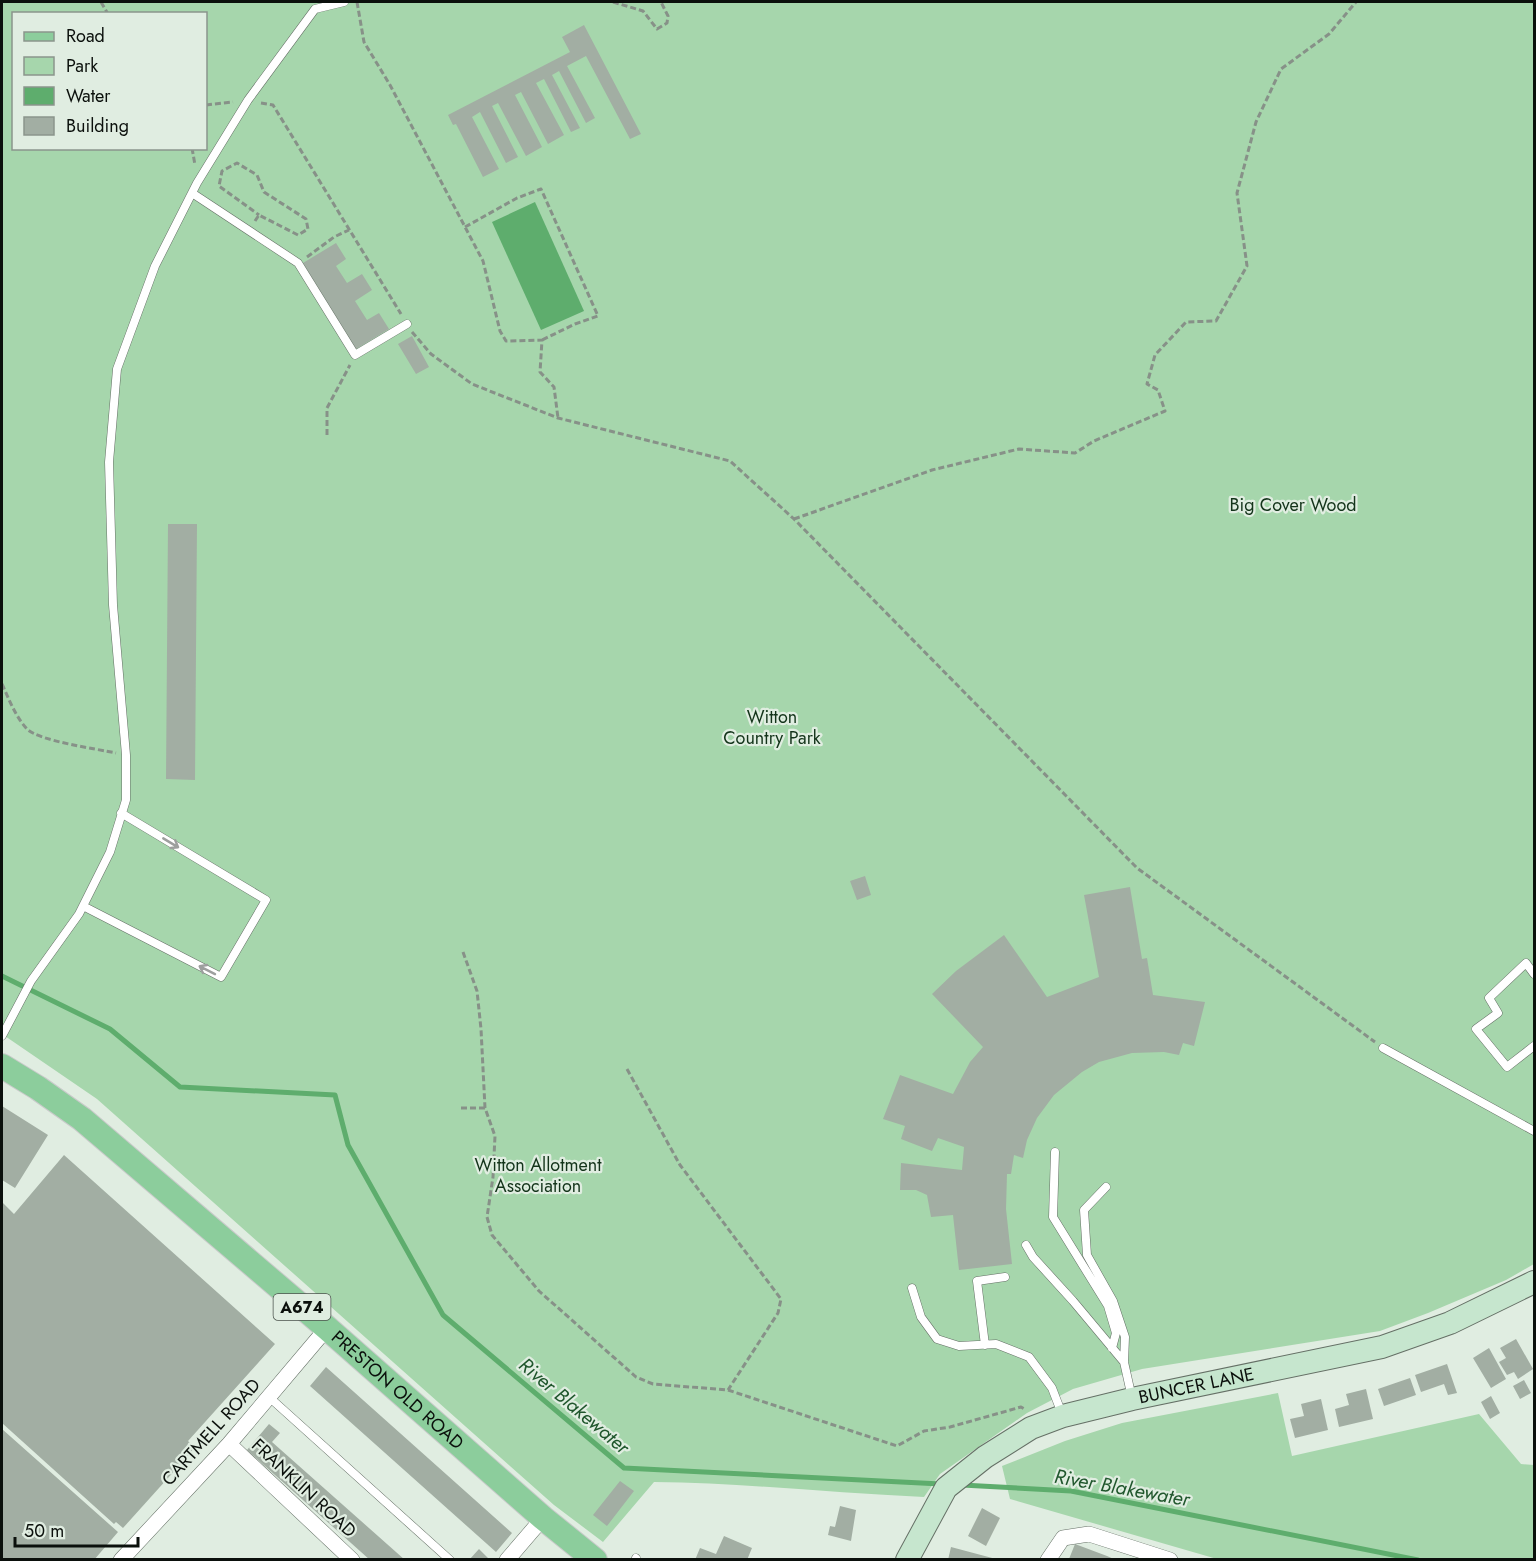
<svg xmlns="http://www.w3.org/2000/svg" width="1536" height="1561" viewBox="0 0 1536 1561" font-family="Jost,sans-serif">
  <rect width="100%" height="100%" fill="#e0ede1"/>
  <path fill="#a6d6ac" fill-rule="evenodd" d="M2,2h1532v1262l-28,16 -78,33 -48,18 -238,38 -69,20 -46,24 -87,61 -16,23c-90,-4 -179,-14 -270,-15l-51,60 -49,-37 -457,-406 -95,-65zM14,14h192v134h-192z
    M1278,1393l14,63 187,-42 42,50 13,1v94h-317l-207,-60 -8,-33 63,-25 57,-18z"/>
  <path fill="#5ead6d" d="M535,202l49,109 -43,19 -49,-108z"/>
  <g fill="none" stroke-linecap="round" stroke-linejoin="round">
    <path stroke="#5ead6d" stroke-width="5" d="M2,976l108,53 70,58 155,8 13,50 95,170 181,153 317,16
      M962,1485l109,6 347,69"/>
  </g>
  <path fill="#a2aea3" d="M584,25l57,109 -11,5 -44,-83 -19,10 28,52 -9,5 -27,-52 -7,4 28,53 -9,4 -27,-53 -8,4 28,52 -16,9 -27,-52 -6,3 27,52 -16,9 -28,-53 -6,3 26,51 -12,6 -26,-51 -8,5 27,52 -16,8 -27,-53 -3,1 -5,-10 122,-63 -8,-15z
    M336,243l10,16 -10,7 11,17 15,-9 10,16 -17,11 12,19 12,-7 10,16 -33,20 -53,-86z
    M412,336l17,31 -13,7 -18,-30z
    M168,524h29l-2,256 -29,-1z
    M865,876l6,19 -14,5 -7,-19z
    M1130,887l12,72 5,-1 6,37 52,7 -11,44 -11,-3 -4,12 -15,-3 -32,1 -33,9 -17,10 -28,23 -17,23 -10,22 -4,18 -9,-3 -3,19h-4l-1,35 6,55 -53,6 -6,-55 -22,2 -4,-22 -11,-5h-16l1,-27 61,7 2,-23 -26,-9 -6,13 -31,-12 4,-13 -22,-7 17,-44 53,19 17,-32 13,-15 -51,-53 24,-23 48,-36 43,62 52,-20 -15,-82z
    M2,1106l46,29 -33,53 -13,-8z
    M64,1155l211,189 -87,97 7,7 -72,80 -7,-6 -2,2 -112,-101v-221l12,12z
    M1516,1339l17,30 -15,10 -4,-7 -7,3 -8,-13 7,-4 -6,-10z
    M1489,1348l17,31 -15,9 -18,-30z
    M1447,1364l10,29 -9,2 -4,-11 -23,8 -6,-17z
    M326,1367l186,166 -16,19 -186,-166z
    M1410,1378l6,17 -32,11 -6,-17z
    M1524,1380l7,13 -11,6 -7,-13z
    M1366,1389l7,30 -34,8 -4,-18 14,-4 -3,-11z
    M1491,1396l9,17 -10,6 -9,-17z
    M1321,1399l7,31 -33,8 -5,-19 14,-3 -3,-12z
    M269,1424l11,9 -8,9 133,118h-35l-123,-110z
    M2,1429l116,103 -24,28h-92z
    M620,1481l14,10 -27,35 -14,-11z
    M840,1506l16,4 -5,31 -23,-6 2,-9 5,1z
    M982,1508l18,10 -14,28 -18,-10z
    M724,1536l28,12 -5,12h-52l5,-12 16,6z
    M1075,1544l32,12 9,4h-44l-3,-1z
    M951,1547l45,12v1h-48z
    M479,1549l11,11h-21z"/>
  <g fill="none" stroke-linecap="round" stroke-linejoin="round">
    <g stroke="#657066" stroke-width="9">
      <path id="lane" d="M192,193l106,70 57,92 52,-31
        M83,906l138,71 45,-77 -145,-87
        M1534,974l-8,-11 -37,35 9,15 -22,16 31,38 27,-21
        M2,1036l29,-55 48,-67 31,-62 16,-52v-45l-13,-150 -4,-143 8,-93 38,-103 42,-83 51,-83 67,-91 29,-7
        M1383,1048l151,83
        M1055,1152l-2,65 55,89 8,27 -4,15
        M1106,1187l-22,23 3,45 26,46 12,36 -1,25 8,36
        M1026,1245l7,12 40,44 51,61
        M912,1288l9,29 16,22 22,7 37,-2 33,13 23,31 10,26
        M985,1345l-8,-64 28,-4
        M269,1397l181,163
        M635,1560l1,-2"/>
    </g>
    <g stroke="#657066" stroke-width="16">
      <path id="street" d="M229,1444l123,116
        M121,1560l108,-116 98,-116
        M507,1560l36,-42
        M1048,1560l15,-22 26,-4 81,26"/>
    </g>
    <g stroke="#657066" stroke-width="24">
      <g id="secondary">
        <path id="s1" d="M907,1560l39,-72 39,-31 46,-29 32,-12 69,-17 250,-52 68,-24 84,-41"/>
      </g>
    </g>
    <g stroke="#c9caca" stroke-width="26">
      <g id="primary">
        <path id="s2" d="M2,1066l36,22 44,31 245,209 216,190 52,42"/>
      </g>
    </g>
    <path stroke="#879188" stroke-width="3" stroke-dasharray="6 3" stroke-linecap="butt" d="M101,2l7,12
      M357,2l7,40 26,43 93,176 17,70 6,10 36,-1 -2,32 14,15 4,31
      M613,2l30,9 14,18 10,-6 1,-7 -7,-14
      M261,103l12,2 128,209
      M206,105l27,-3
      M192,148l3,17
      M255,221l4,-6 39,20 10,-6 -2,-10 -42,-27 -7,-17 -20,-12 -15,8 -3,15 40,29
      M465,227l52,-29 24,-9 57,127 -23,8 -33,16
      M307,257l27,-20 15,-7
      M412,332l19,22 41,30 86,34 172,43 64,58 343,349 238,174
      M327,435v-27l23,-43
      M794,519l138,-49 87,-21 56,4 19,-12 71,-30 -7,-21 -11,-6 8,-29 31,-33 30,-1 31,-55 -10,-73 19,-71 25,-53 48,-35 27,-32
      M2,684c7,15 13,32 25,45 12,12 70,20 89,24
      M463,952l14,39 4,38 4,79 10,28 -2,41 -6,40 5,18 47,56 97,86 17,7 75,6 169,56 27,-15 26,-4 71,-20 5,3
      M627,1069l53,96 101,134 -3,14 -50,77
      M461,1108h24"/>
    <use href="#lane" stroke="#fff" stroke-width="8"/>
    <use href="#street" stroke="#fff" stroke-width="15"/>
    <use href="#secondary" stroke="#c6e6ce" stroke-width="22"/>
    <use href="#primary" stroke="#8ccd9c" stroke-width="24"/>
  </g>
  <defs><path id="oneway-shaft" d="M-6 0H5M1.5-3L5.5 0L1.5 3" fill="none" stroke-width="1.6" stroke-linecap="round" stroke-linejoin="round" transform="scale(1.5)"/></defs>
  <g stroke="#9d9f9e">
    <use href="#oneway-shaft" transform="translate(171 843) rotate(31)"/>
    <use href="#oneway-shaft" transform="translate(207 970) rotate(-153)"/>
  </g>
  <g text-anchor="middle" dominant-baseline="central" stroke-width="4.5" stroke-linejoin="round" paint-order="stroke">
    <rect fill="#e0ede1" stroke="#4b524c" stroke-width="1.5" x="273.5" y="1294" width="57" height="26" rx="4.5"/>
    <g font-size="16" font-weight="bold" fill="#0b100c">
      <text x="302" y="1307">A674</text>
    </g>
    <g font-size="18" fill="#13341a" stroke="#e0ede1">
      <text x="1293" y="505">Big Cover Wood</text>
      <text x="772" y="717">Witton<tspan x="772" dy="21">Country Park</tspan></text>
      <text x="538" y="1165">Witton Allotment<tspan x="538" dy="21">Association</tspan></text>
    </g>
    <g font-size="18" fill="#0b100c" stroke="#e0ede1">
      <text stroke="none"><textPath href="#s1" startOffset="357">BUNCER LANE</textPath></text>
      <text stroke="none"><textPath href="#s2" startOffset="512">PRESTON OLD ROAD</textPath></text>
      <text transform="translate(211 1432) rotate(-48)">CARTMELL ROAD</text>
      <text transform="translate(304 1488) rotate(43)">FRANKLIN ROAD</text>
    </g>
    <g font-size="20" font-style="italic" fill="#20572d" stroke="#e0ede1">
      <text transform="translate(574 1406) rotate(40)">River Blakewater</text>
      <text transform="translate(1122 1488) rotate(10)">River Blakewater</text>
    </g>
  </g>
  <rect width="1536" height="1561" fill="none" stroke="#0b100c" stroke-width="6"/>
  <rect x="12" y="12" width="195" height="138" fill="#e0ede1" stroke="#8b958c" stroke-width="1.5"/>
  <rect x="24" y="32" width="30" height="9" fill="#8ccd9c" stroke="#8b958c" stroke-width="1.5"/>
  <text x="66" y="42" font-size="18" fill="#0b100c">Road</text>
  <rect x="24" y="57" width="30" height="18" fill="#a6d6ac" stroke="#8b958c" stroke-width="1.5"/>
  <text x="66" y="72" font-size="18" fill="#0b100c">Park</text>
  <rect x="24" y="87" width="30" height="18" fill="#5ead6d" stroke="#8b958c" stroke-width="1.5"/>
  <text x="66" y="102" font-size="18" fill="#0b100c">Water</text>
  <rect x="24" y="117" width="30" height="18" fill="#a2aea3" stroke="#8b958c" stroke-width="1.5"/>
  <text x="66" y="132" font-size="18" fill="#0b100c">Building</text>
  <path d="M15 1537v9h123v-9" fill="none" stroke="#0b100c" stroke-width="3"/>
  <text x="24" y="1537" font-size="18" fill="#0b100c" stroke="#e0ede1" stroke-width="4.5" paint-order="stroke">50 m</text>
</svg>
